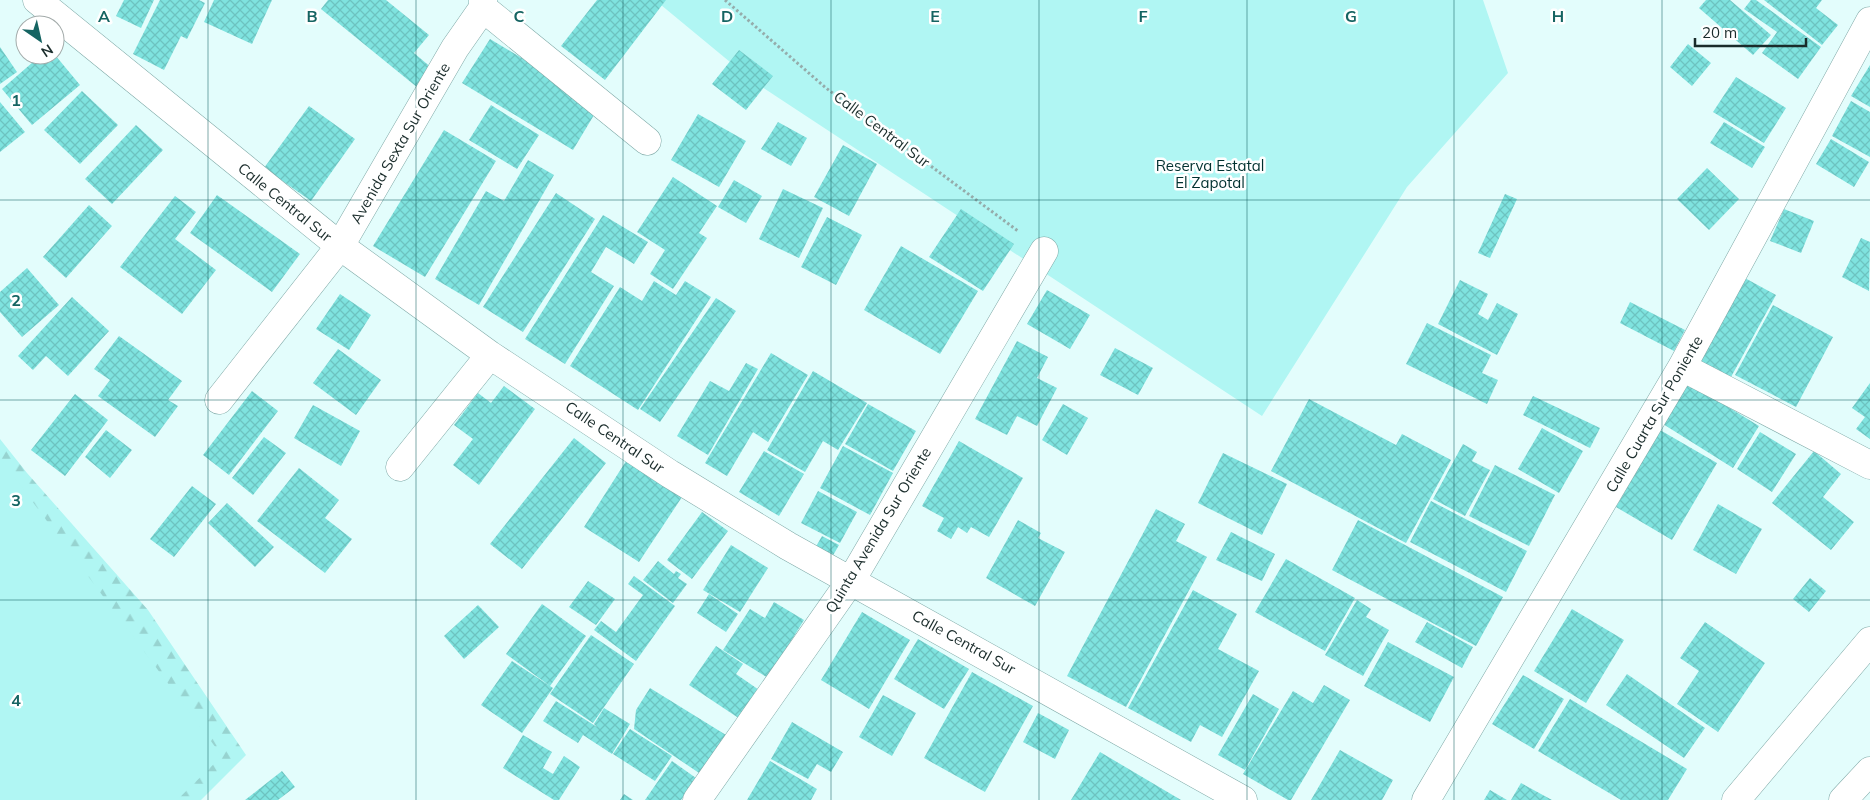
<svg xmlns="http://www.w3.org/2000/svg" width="1870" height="800" viewBox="0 0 1870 800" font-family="Mulish,sans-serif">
  <defs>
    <pattern id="forest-firs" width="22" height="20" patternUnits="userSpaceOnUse" patternTransform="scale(1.25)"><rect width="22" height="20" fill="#b0f6f3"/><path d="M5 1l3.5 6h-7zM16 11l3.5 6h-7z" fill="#97d3d0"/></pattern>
    <pattern id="building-cross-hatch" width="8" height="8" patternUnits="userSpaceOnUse" patternTransform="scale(1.25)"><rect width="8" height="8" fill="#7fe3df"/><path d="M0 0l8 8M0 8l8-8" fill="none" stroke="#6dc3c0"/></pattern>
  </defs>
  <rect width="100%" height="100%" fill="#e3fdfc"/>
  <path fill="url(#forest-firs)" d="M0,439l27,34 121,137 98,145 -45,45h-201z"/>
  <path fill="#b0f6f3" d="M655,0h828l25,73 -101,114 -145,229 -509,-335z
    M0,458l222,298 -45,44h-177z"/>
  <path fill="url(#building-cross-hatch)" d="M124,0h30l-13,28 -25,-12z
    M160,0h39l6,3 -18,36 -6,-3 -17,34 -31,-16z
    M214,0h58l-20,44 -48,-22z
    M328,0h58l43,35 -15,18 19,16 -15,19 -97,-79z
    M597,0h69l-61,80 -44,-34z
    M1706,0h24l41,35 -18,20 -54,-47z
    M1751,0h5l65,47 -23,32 -36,-26 15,-21 -33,-23z
    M1764,0h58l-6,8 22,17 -16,20z
    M490,39l110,66 -27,45 -111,-67z
    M1688,44l23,19 -19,23 -22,-19z
    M0,47l17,25 -17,12z
    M739,50l34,26 -27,34 -34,-26z
    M41,55h14l25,30 -48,40 -30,-36z
    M1870,65v42l-19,-11z
    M1736,77l50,31 -22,35 -51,-31z
    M82,91l36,34 -38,39 -36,-34z
    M1851,101l19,11v45l-38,-21z
    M0,102l25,30 -25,20z
    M491,105l48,30 -22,34 -48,-29z
    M309,106l46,33 -44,62 -47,-33z
    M698,114l48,27 -27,46 -48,-27z
    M778,122l29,16 -16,28 -30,-17z
    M1724,122l41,25 -13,21 -42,-25z
    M136,125l27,25 -51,54 -27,-25z
    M444,130l52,31 -71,116 -52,-31z
    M1831,139l38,23 -15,25 -38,-23z
    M843,145l34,19 -28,52 -35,-19z
    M528,160l26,15 -75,130 -44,-26 51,-88 18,10z
    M1707,168l32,31 -30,31 -32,-31z
    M673,177l44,29 -18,27 8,5 -34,51 -23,-15 15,-24 -28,-18z
    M734,180l28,16 -16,27 -28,-16z
    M783,189l40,19 -24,50 -40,-19z
    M556,193l39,26 -72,113 -40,-25z
    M1505,194l12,5 -27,59 -12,-5z
    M217,195l83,59 -28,38 -82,-59z
    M175,196l21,16 -21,27 41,31 -34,44 -62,-47z
    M89,205l23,21 -46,52 -23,-21z
    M961,209l53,35 -31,47 -54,-34z
    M1784,209l30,12 -13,32 -31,-12z
    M603,215l45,27 -14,22 -28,-17 -15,25 23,14 -49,78 -40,-25z
    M827,217l35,18 -26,50 -35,-18z
    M1861,238l9,4 -1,49 -27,-14z
    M901,246l77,45 -38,63 -76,-44z
    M27,268l32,37 -37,32 -22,-25v-20z
    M1743,277l33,18 -45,82 -33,-17z
    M1460,280l28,14 -10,20 10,6 9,-17 21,11 -21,41 -59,-31z
    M654,281l22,14 9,-14 26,16 -73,113 -68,-44 50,-79 22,14z
    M1047,290l43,25 -20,34 -43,-25z
    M340,294l31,21 -22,35 -33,-21z
    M72,297l37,34 -41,45 -22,-20 -13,14 -15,-14z
    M716,298l20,13 -76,111 -20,-13z
    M1630,302l55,28 -11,21 -54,-28z
    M1773,305l60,32 -37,70 -61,-32z
    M1427,323l64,32 -9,18 16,7 -11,24 -81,-40z
    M119,336l63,45 -14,19 10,6 -23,31 -57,-41 12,-16 -16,-11z
    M1017,341l31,16 -11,21 20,10 -20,38 -20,-10 -10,19 -32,-16z
    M1115,348l38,20 -15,27 -38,-20z
    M338,349l43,31 -25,35 -43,-32z
    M771,353l37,22 -40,67 -15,-10 -26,44 -22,-13z
    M746,363l12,6 -50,86 -31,-19 33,-55 19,10z
    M813,371l54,32 -29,47 -15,-9 -18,31 -38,-22z
    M1689,383l70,43 -26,42 -70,-44z
    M1870,383v56l-14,-10 9,-12 -13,-9z
    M504,386l31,23 -56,76 -26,-20 20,-26 -19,-14 24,-32 13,10z
    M252,391l26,20 -49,64 -26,-20z
    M75,394l33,26 -43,56 -34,-26z
    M1533,396l67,32 -10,20 -67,-33z
    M1309,399l87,46 6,-11 49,26 -45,83 -135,-72z
    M868,404l48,27 -23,40 -48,-27z
    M1063,404l25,14 -21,37 -25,-15z
    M313,405l47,26 -19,35 -47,-28z
    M1542,428l41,23 -24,42 -41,-24z
    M106,430l26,20 -22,28 -25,-21z
    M1660,430l57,33 -45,77 -56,-33z
    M1760,432l36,22 -24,38 -35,-23z
    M264,437l22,16 -33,42 -21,-17z
    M574,438l32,25 -84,106 -32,-25z
    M959,441l64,37 -34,59 -18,-10 -4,6 -9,-6 -7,12 -14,-8 7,-13 -22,-12z
    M1463,444l14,8 -5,9 18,9 -25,46 -32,-17z
    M843,446l50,27 -23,42 -50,-27z
    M764,451l40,23 -25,42 -40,-24z
    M1814,451l27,23 -18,23 31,25 -23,28 -59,-47z
    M1223,453l64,31 -25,51 -64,-32z
    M628,458l56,36 -45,68 -55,-35z
    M1495,465l60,30 -26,51 -60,-30z
    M299,468l40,32 -14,18 27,21 -27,34 -68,-52z
    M192,486l24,18 -42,53 -24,-18z
    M818,491l39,21 -17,31 -39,-20z
    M1431,501l96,50 -21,41 -96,-50z
    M227,503l47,44 -19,20 -47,-44z
    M1718,504l44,25 -26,45 -43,-24z
    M1156,509l29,15 -9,17 31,16 -81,150 -59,-31z
    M702,512l26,19 -36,48 -25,-19z
    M1018,520l23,13 -3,5 27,14 -30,54 -49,-28z
    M1358,520l145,77 -27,49 -144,-76z
    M1231,532l44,22 -13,27 -46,-21z
    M822,536l17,9 -8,14 -17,-9z
    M731,545l37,23 -28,44 -37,-22z
    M1286,559l69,39 -30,53 -70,-39z
    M658,561l16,13 2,-3 5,3 -3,4 9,6 -14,19 -30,-23z
    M634,576l41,30 -39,55 -42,-31 7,-9 15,11 27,-37 -15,-11z
    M1810,578l16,13 -17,21 -16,-13z
    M588,581l27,18 -19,26 -27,-18z
    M1193,590l44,24 -19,35 41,22 -37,66 -22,-12 -9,17 -63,-34z
    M709,594l29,20 -12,18 -29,-19z
    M1357,600l14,9 -5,8 23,13 -26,46 -38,-21z
    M774,602l30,18 -36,58 -45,-28 27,-41 15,9z
    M542,604l44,32 -36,50 -44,-32z
    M478,605l21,22 -35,32 -20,-23z
    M1572,609l52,31 -38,63 -52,-32z
    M862,612l48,28 -41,69 -48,-29z
    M1427,622l46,25 -11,21 -47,-26z
    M1705,622l60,41 -47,69 -41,-28 22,-33 -19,-13z
    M591,635l43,29 -41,59 -43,-29z
    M918,639l51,30 -25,40 -50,-30z
    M1388,642l66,35 -24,45 -66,-36z
    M716,646l27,18 -7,10 26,18 -19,29 -54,-36z
    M512,661l41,27 -31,45 -41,-28z
    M972,672l61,34 -48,86 -61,-34z
    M1627,674l78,54 -21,30 -78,-53z
    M1523,675l41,24 -30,50 -42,-25z
    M1324,685l26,15 -59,100h-3l-45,-26 50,-83 20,12z
    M650,688l76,47 -24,40 -68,-46 2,-19z
    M1253,694l26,15 -34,61 -27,-15z
    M883,695l33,18 -24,43 -33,-19z
    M1570,699l117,70 -19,31h-47l-83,-49z
    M556,701l41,26 -3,-3 10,-16 26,16 -18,30 -29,-19 -5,8 -35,-22z
    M1038,713l31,17 -14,29 -32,-17z
    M792,722l51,30 -12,20 -14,-8 -9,15 -37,-20z
    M630,729l42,27 -17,25 -42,-27z
    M523,735l29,17 -9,16 10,6 11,-18 16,11 -21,33h-5l-51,-32z
    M1340,750l53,30 -11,20h-71z
    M1100,752l81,48h-110z
    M672,761l24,17 -15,22h-36z
    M770,761l47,28 -6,11h-64z
    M282,771l13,16 -17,13h-33z
    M1521,783l31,17h-41z
    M1490,790l17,10h-23z
    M624,794l9,6h-13z"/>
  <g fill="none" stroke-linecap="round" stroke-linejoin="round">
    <g stroke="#7fa9a7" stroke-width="29">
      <path id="minor" d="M37,0l303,246 150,109 180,119 118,72 455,254
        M483,8l164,133
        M1682,367l188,98
        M219,400l121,-154 115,-198 28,-40v-8
        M400,467l90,-112
        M697,800l155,-221 192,-328
        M1426,800l256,-433 188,-346"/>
    </g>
    <g stroke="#7fa9a7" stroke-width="29">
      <path id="primary" d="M1736,800l134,-159
        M1843,800l27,-29"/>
    </g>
    <path stroke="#95acab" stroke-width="3" stroke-dasharray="2.5 2.5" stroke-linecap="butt" d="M725,0l101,88 192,143"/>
    <use href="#minor" stroke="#fff" stroke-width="28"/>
    <use href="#primary" stroke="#fff" stroke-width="28"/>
  </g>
  <path fill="none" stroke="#156462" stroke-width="1" stroke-opacity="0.55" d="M208,0v800M416,0v800M623,0v800M831,0v800M1039,0v800M1247,0v800M1454,0v800M1662,0v800M0,200h1870M0,400h1870M0,600h1870"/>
  <g text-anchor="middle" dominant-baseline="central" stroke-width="5" stroke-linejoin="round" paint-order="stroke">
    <g font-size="15" fill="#1a2c2b" stroke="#fff">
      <text transform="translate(882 129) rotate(37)">Calle Central Sur</text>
      <text transform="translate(400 143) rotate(-60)">Avenida Sexta Sur Oriente</text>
      <text transform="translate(285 202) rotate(39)">Calle Central Sur</text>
      <text transform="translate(1654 414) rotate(-60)">Calle Cuarta Sur Poniente</text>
      <text transform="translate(615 437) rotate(34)">Calle Central Sur</text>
      <text transform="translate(878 530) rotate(-59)">Quinta Avenida Sur Oriente</text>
      <text transform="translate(964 642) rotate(29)">Calle Central Sur</text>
    </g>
    <g font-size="15" fill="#003130" stroke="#fff">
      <text x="1210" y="165">Reserva Estatal<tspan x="1210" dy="17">El Zapotal</tspan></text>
    </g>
  </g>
  <g font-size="16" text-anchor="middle" font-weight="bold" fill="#156462" stroke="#fff" stroke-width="5" stroke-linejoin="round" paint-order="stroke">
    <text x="104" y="22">A</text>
    <text x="312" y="22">B</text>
    <text x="519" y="22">C</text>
    <text x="727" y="22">D</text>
    <text x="935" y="22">E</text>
    <text x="1143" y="22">F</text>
    <text x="1351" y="22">G</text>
    <text x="1558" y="22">H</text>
    <text x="16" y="106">1</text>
    <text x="16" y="306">2</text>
    <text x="16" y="506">3</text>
    <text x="16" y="706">4</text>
  </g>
  <g transform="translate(40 40) rotate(146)"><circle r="24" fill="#ffffff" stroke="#a3abaa"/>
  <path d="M0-4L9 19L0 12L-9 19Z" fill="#156462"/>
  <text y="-8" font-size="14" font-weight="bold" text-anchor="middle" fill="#1a2c2b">N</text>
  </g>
  <path d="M1695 38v8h111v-8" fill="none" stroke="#1a2c2b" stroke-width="2.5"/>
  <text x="1702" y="38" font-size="15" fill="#1a2c2b" stroke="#ffffff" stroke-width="4" paint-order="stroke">20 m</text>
</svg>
